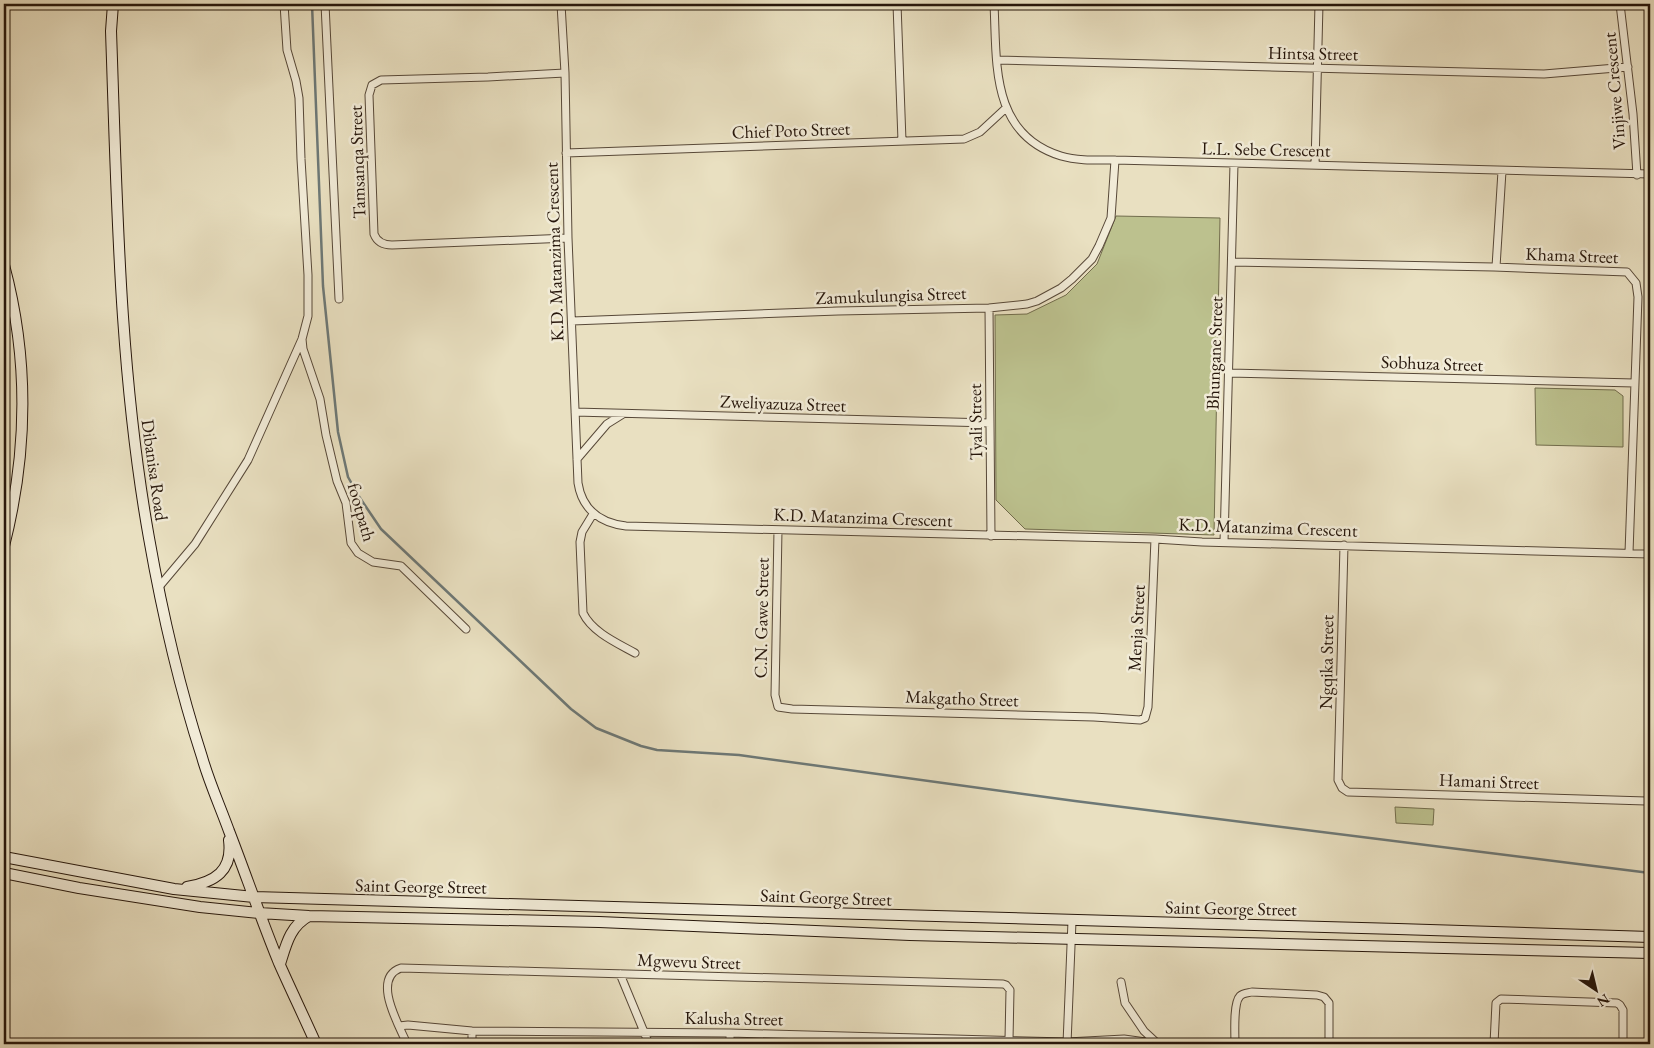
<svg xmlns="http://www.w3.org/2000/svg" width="1654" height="1048" viewBox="0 0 1654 1048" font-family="'EB Garamond',serif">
  <rect width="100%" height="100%" fill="#e9e0c1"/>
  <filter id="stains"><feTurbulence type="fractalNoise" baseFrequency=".004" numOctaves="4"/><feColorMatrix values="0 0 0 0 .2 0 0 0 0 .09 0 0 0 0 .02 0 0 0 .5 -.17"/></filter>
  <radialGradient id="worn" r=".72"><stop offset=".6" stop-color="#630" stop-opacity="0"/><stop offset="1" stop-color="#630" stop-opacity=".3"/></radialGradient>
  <path fill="#bcc18e" stroke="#716c4c" d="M1116,216l104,2 -6,317 -189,-6 -29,-29 -1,-185 32,-1 39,-19 31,-31z
    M1535,388l80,2 8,6v51l-87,-2z
    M1395,807l39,2 -1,16 -37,-2z"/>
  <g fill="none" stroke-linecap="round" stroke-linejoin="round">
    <path stroke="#6d7876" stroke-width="2.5" d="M312,4l11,282 15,146 10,45 12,21 21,31 190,180 25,19 45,18 16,4 82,5 336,46 575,72"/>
    <g stroke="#574838" stroke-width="9">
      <path id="minor" d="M325,4l14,295
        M561,4l4,69 3,165 10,245c4,26 22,40 48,43l529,13 47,3 448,12
        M897,4l5,137
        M994,4c3,59 -4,130 67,152 17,5 36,4 54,4l535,14
        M1620,4l13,110 4,61
        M997,60l547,14 84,-7
        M565,73l-77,4 -107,3 -9,5 -3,10 5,139c3,8 10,11 18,11l176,-7
        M566,153l398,-14 16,-7 26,-24
        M1315,165l4,-161
        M1232,262l262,5 133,5 9,11 2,14 -9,256
        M1496,267l6,-96
        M989,308l2,228
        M572,321l266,-10 151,-3 38,-4 10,-3 24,-13 11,-9 20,-20 7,-13 12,-28 4,-58
        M302,339l1,10 17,50 6,36 11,46 9,22 5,40 7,10 15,9 28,4 65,63
        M1229,373l405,10
        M575,412l415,11
        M577,459l30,-35 16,-10
        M593,514l-11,18 -2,10 3,71c9,19 34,30 52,40
        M778,530l-3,165 3,12 14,2 302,8 46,3 5,-2 3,-11 7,-168
        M1224,542l10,-378
        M1344,545l-6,235 4,8 6,4 298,9
        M158,588l37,-44 53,-84 54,-121 6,-23v-41l-7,-116 -2,-61 -3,-17 -9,-31 -3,-46
        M620,974l29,70
        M1121,982l4,21 19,28 14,13
        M399,1026l9,-1 64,6 258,2 337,9 57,-3 36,5
        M407,1044c-8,-19 -36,-66 -6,-76l602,16 3,1 4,5 -1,50
        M472,1044v-13
        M730,1044v-11
        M1067,1044l5,-123
        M1175,1044h32
        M1235,1044c0,-10 -2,-41 5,-48 3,-3 8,-3 12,-4l65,3 7,2 5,6v41
        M1494,1044l2,-41 5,-4 116,4 3,2 3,5v34"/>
    </g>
    <g stroke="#26160b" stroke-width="12">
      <path id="secondary" d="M113,4l-2,27c6,171 8,339 38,507 13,74 30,148 53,219 7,25 18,49 27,74 17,44 32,88 50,132 12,27 25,54 37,81
        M4,265c25,93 24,187 0,281
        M4,857l170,32 80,8 1144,32 252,8
        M4,873l75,15 121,19 59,6 50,3 290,6 311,13 740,18
        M187,887c28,-5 46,-16 42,-47
        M280,964c6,-19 10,-38 29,-48"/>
    </g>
    <use href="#minor" stroke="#f1ebd7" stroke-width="7"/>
    <use href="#secondary" stroke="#f1ebd7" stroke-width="10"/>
  </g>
  <g text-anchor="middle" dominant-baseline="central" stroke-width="5" stroke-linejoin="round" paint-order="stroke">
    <g font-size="18" fill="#26160b" stroke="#f1ebd7">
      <text transform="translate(1313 53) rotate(1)">Hintsa Street</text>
      <text transform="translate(1614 91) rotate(-95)">Vinjiwe Crescent</text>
      <text transform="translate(791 130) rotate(-2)">Chief Poto Street</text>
      <text transform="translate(1266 149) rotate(1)">L.L. Sebe Crescent</text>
      <text transform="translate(357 162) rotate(-92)">Tamsanqa Street</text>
      <text transform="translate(554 252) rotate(-92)">K.D. Matanzima Crescent</text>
      <text transform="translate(1572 255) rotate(2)">Khama Street</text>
      <text transform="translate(891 295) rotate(-2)">Zamukulungisa Street</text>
      <text transform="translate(1214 353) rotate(-88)">Bhungane Street</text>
      <text transform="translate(1432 363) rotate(2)">Sobhuza Street</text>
      <text transform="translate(783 403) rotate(2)">Zweliyazuza Street</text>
      <text transform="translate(975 422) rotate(-91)">Tyali Street</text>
      <text transform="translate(155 470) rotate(82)">Dibanisa Road</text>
      <text transform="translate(362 512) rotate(74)">footpath</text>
      <text transform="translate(863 517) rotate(2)">K.D. Matanzima Crescent</text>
      <text transform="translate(1268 527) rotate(2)">K.D. Matanzima Crescent</text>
      <text transform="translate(761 618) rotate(-89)">C.N. Gawe Street</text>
      <text transform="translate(1136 628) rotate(-87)">Menja Street</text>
      <text transform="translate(1326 662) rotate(-89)">Ngqika Street</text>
      <text transform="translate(962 698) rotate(2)">Makgatho Street</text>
      <text transform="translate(1489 781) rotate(2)">Hamani Street</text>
      <text transform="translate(421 886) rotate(1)">Saint George Street</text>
      <text transform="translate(826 897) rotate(2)">Saint George Street</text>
      <text transform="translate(1231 908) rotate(1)">Saint George Street</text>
      <text transform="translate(689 961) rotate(2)">Mgwevu Street</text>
      <text transform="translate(734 1018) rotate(1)">Kalusha Street</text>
    </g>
  </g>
  <rect width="1654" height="1048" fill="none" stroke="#e9e0c1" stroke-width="20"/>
  <rect x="5" y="5" width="1644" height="1038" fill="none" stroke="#26160b" stroke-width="2.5"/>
  <rect x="10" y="10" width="1634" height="1028" fill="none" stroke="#26160b"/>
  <g transform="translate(1596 990) rotate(145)" stroke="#f1ebd7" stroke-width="4" paint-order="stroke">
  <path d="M0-4L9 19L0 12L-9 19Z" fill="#26160b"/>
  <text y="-8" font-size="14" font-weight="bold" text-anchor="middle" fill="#26160b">N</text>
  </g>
  <rect width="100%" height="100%" filter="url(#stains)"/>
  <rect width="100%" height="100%" fill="url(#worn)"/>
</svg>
